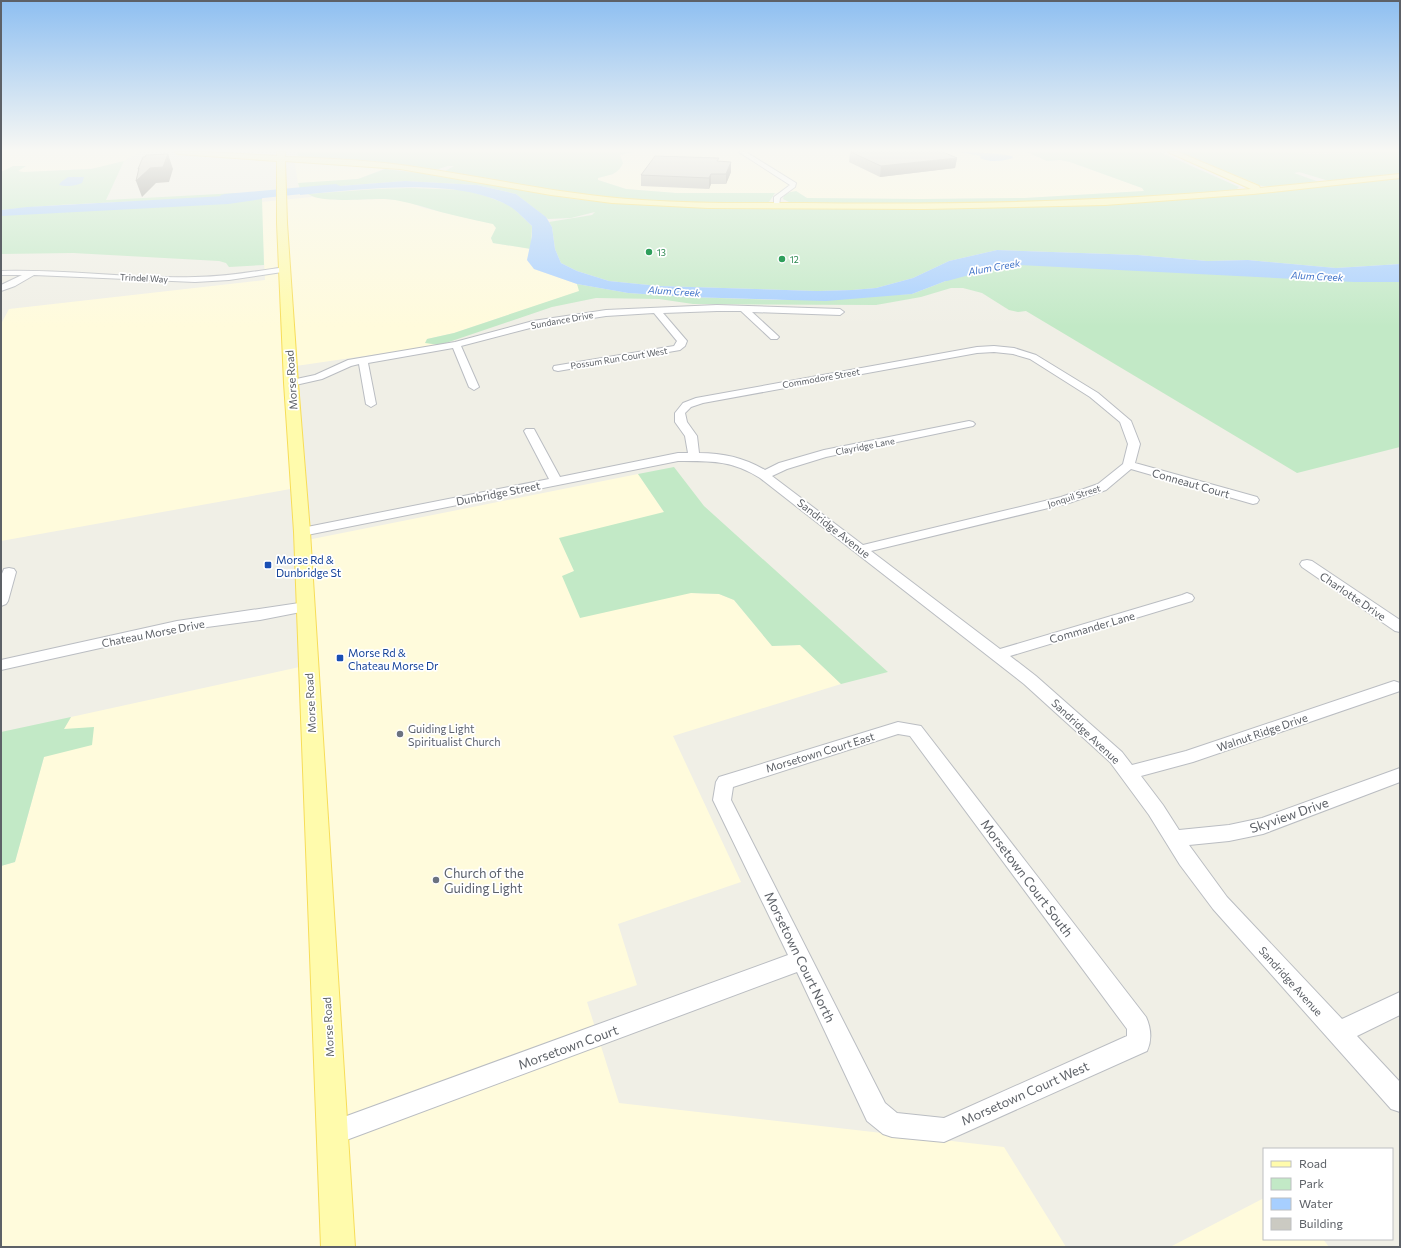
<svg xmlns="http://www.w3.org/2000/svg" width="1401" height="1248" viewBox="0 0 1401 1248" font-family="Commissioner,sans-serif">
  <rect width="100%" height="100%" fill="#f0efe6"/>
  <path fill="#fffbdc" d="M1,152h138l-15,9 -25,7 -75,4h-6l-5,-6 -12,6z
    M633,152h103l14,9 7,-1 -12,-8h282l20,9 13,-1 10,2 72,26 2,3 -119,7 -105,1 -113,-1 -11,-7 -8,2h-112l-50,-4 -28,-9 -1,-2 17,-4 6,-19z
    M302,158l70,3 24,3 -38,15 -60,4 -4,-24z
    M312,197l26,3 46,-1 19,1 21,8 69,16 3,4 -5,10 2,5 38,6 -4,11 7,9 43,15 3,7 -126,42 -27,6 3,5 10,1 -151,22 7,121 -295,53v-217l8,-15 256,-29 -4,-78z
    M638,474l26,38 -90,59 -12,6 129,16 28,1 15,6 38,46 28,-1 41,39 -168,52 68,146 -123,42 19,61 -50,17 32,101 385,44 62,100h-1065v-381l14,-4 29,-105 20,-28 7,-12 233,-51 -7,-124z
    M1264,1198v41h59l6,8h-159z"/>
  <path fill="#e1e1da" d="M1298,152h102v1l-95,1z"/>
  <path fill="#c2e9c6" d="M297,152h336l-13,3 3,8c-5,12 -14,12 -25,15v2l28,9 50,4h99l-6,9 -12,1 -84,-1 -66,-3 -81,-12 -81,-16 9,-5h-6l-13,4 -63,-9 -70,-3 -4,-2z
    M1027,152h133l79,35 -3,3 -65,6 -190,9 -190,-2 -8,-4c1,-6 7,-7 13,-8l11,7 113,1 105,-1 119,-7 -2,-3 -72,-26 -10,-2 -13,1z
    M1179,152h119l7,2 95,-1v21l-71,7 -30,-9 -5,1 25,9c-18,4 -46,6 -64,3l2,-1z
    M124,161l-18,39 131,-7h7l2,2c-81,7 -163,6 -245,15v-38l12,-6h13l-8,5 6,1 67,-3z
    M385,169l61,7 127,23 69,6 181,3h179l53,-2 345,-29v87l-64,4 -88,-8 -41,1 -69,-6 -141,-5 -48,11 -36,17 -37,10 -24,2 -35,1 -158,-5 -50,-5 -32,-10 -16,-8 -6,-14 -3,-22 -3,-5 43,-7 3,-3 -24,6 -23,1 -32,-25 -39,-9 -72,-4 -105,8 -2,-6 60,-4z
    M411,188l53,2 22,6 25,10 21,20 -1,23 -38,-6 -2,-5 5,-10 -3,-4c-23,-5 -47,-10 -69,-17 -14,-4 -25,-7 -39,-8 -19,-1 -62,5 -77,-5l68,-5z
    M236,199h26l2,66 -35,2 -3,-4 -7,-2 -146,-8 -72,1v-40z
    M1019,261l181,10c51,-3 102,5 154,7 15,1 31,0 46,0v169l-103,26 -271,-162 -8,1 -9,-2 -27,-17 -19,-5h-12l-30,9 -45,8 -183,-1 -34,-5 -63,-1 -44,9 -112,38 -15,-2 2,-4 27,-6 125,-42 -2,-7 51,9 59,4 89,3 136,-6 70,-27z
    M674,467l30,39 184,166 -47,12 -41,-39 -28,1 -38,-46 -15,-6 -28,-1 -111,25 -18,-42 12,-5 -15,-33 105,-26 -26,-38z
    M71,717l-7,12 30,-2 -2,18 -48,12 -29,105 -14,4v-134z"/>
  <path fill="#a7cfff" d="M960,152c18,0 35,1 52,4l1,2c-11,3 -22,5 -33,0l1,-2z
    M68,177h16l-2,6c-7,3 -15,4 -23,2l2,-3z
    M405,181l72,4 39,9 30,23 6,10 3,22 6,14 16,8 32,10 50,5 158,5 35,-1 24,-2 37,-10 36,-17 48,-11 141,5 69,6 41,-1 88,8 64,-4v14c-15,0 -31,1 -46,0 -52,-2 -103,-10 -154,-7l-181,-10 -37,6 -70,27 -86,7 -139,-4 -59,-4 -51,-9 -43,-15 -7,-9 5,-24v-10c-7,-6 -14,-15 -23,-20 -54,-30 -148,-16 -209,-11v-6z
    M262,194v5l-34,5 -227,12v-6l26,-3z"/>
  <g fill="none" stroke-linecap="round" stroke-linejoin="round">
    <path fill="#a7cfff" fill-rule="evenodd" d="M336,184l4,2 2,2 -2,2 -115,12 -4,-1 -2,-3 2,-3 4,-1z
      M1019,257l335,17h46v8h-46l-335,-17 -35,6 -37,10 -5,-1 -2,-3 2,-3 40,-11z"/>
    <g stroke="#babdc2" stroke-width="2">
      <path id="minor" d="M739,152h7l50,31 -1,4 -15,11 -1,8 -5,-1v-8l16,-12z
        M286,267h3v4l-60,9 -34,2 -161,-7 -19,11 -14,5v-6l21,-10h-21v-4c65,-2 130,8 194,6 31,0 61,-6 91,-10z
        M717,305l123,4 4,3 -4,3 -88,-3 25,23 2,2 -2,2h-6l-30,-28h-24l-54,2 24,28 -2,5 -5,4 -122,21 -4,-1 -1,-2 1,-2 120,-20 3,-5 -23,-28 -48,3 -72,11 -73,19 18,41 -5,3 -5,-3 -16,-39 -85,15 8,41 -5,3 -5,-3 -7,-40 -8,2 -29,13 -31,7 -5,-3 1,-2 28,-6 33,-15 107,-18 78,-21 73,-11z
        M994,346l20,2 22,7 62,38 33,28 9,23 -5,19 122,34 2,3 -2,3 -4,1 -122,-35 -25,21 -37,13 -198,48 129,98 182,-54 5,-2 5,2 2,3 -2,3 -182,55 26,20 86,76 10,13 54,-14 202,-68 6,-2 6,2v8l-207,71 -52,14 22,29 16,25 50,-5 33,-7 138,-50v14l-137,52 -34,7 -40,4 38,52 115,122 58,-27v23l-43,21 43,46v30l-9,-3 -178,-200 -33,-44 -31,-50 -39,-53 -86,-78 -264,-206c-28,-18 -50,-17 -82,-17l-376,75 -5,-1 -2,-3 2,-3 5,-1 247,-49 -25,-48 2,-2h8l26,48 118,-24h10l-3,-17 -10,-14v-9l8,-10 13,-5 281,-51zM994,352l19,2 17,5 60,38 30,25 8,22 -5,20 -25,20 -37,13 -198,48 -91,-69 15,-7 39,-12 147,-31 2,-2 -2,-2 -4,-1 -145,29 -45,13 -14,7c-20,-12 -42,-17 -66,-17l-2,-17 -10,-14 -2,-9 6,-6 12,-4 274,-50z
        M1307,560l5,1 88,59v12l-5,-1 -93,-64 -2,-3 2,-3z
        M9,568l5,1 2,3 -8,29 -2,3 -5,2v-30l3,-7z
        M306,602l5,2 2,3 -2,3 -51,10 -83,11 -176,39v-10l176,-39z
        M898,722l23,4 225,291c5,11 6,23 1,34l-203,91 -52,-5 -9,-3 -16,-13 -70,-149 -464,173 -9,-3 -3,-9 3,-9 9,-3 455,-166 -75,-155 3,-18 3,-5zM898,734l12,2 217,293v7l-183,82 -47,-5 -12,-10 -154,-303 2,-13z"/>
    </g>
    <g stroke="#f7dd58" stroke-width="2">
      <path id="major" d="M175,152h30l72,4v-4h8v5c39,1 78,3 116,8 81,11 160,30 241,35 54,4 108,3 161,3 150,2 299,-1 448,-14l-83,-37h10l81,34 1,2 140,-14v4l-147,16 -148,11 -181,4 -216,-1 -96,-5 -61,-8 -151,-26 -115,-8 2,62 11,160 12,149 45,715h-34l-27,-715 -10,-149 -7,-160v-62l-99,-7z"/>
    </g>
    <use href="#minor" fill="#fff" fill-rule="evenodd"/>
    <use href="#major" fill="#fffbac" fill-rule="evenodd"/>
  </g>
  <path fill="#afaea7" d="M850,152h93l14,6 -2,10 -75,9 -31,-15z
    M719,161l12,11 -5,12h-15l-2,5 -68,-3v-11z"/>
  <path fill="#8e8d88" d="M168,154l5,15 -4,13 -13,1 -14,14 -6,-16 5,-5 -3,-7 12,-1z
    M957,158l-2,10 -75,9 1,-11z
    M731,162v10l-5,12v-10z
    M711,174v10l-2,5v-11z"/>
  <path fill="#cbcac2" stroke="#8e8d88" d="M851,152h92l14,6 -76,8z
    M168,154l-5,13 -13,1 -14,13 3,-13 -1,1 5,-12h2l1,-2z
    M655,156l64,2 -2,3 14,1 -5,12h-15l-2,4 -68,-3z"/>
  <linearGradient id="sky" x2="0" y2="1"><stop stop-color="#8ebff1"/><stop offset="0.46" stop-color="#f8f8f4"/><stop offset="1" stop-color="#f8f8f4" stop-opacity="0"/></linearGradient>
  <rect width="1401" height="327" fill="url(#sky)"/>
  <g fill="#2e9e5b" stroke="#fff" stroke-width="1.5">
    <circle cx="649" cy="252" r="4"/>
    <circle cx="782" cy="259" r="4"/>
  </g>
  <g fill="#1a4fb4" stroke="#fff" stroke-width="1.5">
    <rect x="264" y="561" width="8" height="8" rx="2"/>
    <rect x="336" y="654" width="8" height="8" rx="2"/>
  </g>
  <g fill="#6b7280" stroke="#fff" stroke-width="1.5">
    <circle cx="400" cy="734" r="4"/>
    <circle cx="436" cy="880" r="4"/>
  </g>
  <g text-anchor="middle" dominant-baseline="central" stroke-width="3.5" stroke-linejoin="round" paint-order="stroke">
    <g font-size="9" fill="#27864d" stroke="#fff" text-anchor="start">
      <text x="657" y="252">13</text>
      <text x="790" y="259">12</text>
    </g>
    <g font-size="9" fill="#5d6167" stroke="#fff">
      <text transform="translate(144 278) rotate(3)">Trindel Way</text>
      <text transform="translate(562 320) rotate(-10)">Sundance Drive</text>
      <text transform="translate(619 358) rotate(-9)">Possum Run Court West</text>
      <text transform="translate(821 378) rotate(-10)">Commodore Street</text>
      <text transform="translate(865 446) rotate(-11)">Clayridge Lane</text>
      <text transform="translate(1074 496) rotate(-18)">Jonquil Street</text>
    </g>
    <g font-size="10" font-style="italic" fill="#4375c9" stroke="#fff">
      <text transform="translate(994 267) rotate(-10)">Alum Creek</text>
      <text transform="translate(1317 276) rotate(3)">Alum Creek</text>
      <text transform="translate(674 291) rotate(4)">Alum Creek</text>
    </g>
    <g font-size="11" fill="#5d6167" stroke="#fff">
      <text transform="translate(291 380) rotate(-94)">Morse Road</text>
      <text transform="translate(1191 483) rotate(16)">Conneaut Court</text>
      <text transform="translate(498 493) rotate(-11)">Dunbridge Street</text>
      <text transform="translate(834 528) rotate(38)">Sandridge Avenue</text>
      <text transform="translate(1353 596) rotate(34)">Charlotte Drive</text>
      <text transform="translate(1092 627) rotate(-16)">Commander Lane</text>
      <text transform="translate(153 633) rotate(-11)">Chateau Morse Drive</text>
      <text transform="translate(310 703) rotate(-93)">Morse Road</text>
      <text transform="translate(1086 731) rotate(43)">Sandridge Avenue</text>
      <text transform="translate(1262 732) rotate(-19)">Walnut Ridge Drive</text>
      <text transform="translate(820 752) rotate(-17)">Morsetown Court East</text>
      <text transform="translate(1291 981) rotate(48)">Sandridge Avenue</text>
      <text transform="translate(328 1027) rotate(-93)">Morse Road</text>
    </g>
    <g font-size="11" fill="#164399" stroke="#fff" text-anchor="start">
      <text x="276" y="559">Morse Rd &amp;<tspan x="276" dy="13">Dunbridge St</tspan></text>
      <text x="348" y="652">Morse Rd &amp;<tspan x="348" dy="13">Chateau Morse Dr</tspan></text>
    </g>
    <g font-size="11" fill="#5b616d" stroke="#fff" text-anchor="start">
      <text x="408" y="728">Guiding Light<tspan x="408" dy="13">Spiritualist Church</tspan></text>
    </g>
    <g font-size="13" fill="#5d6167" stroke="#fff">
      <text transform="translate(1289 815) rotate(-19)">Skyview Drive</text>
      <text transform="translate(1027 878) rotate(53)">Morsetown Court South</text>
      <text transform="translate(800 957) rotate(64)">Morsetown Court North</text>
      <text transform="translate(568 1047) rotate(-20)">Morsetown Court</text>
      <text transform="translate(1025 1093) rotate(-24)">Morsetown Court West</text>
    </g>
    <g font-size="13" fill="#5b616d" stroke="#fff" text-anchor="start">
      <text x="444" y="873">Church of the<tspan x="444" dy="15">Guiding Light</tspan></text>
    </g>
  </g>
  <rect width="1401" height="1248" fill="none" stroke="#5d6167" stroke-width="4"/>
  <rect x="1263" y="1148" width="130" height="92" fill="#ffffff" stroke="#bec0c2"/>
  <rect x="1271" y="1161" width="20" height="6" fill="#fffbac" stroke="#bec0c2"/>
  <text x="1299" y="1168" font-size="12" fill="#5d6167">Road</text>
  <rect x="1271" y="1178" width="20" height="12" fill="#c2e9c6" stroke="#bec0c2"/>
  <text x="1299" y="1188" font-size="12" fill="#5d6167">Park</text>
  <rect x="1271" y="1198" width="20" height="12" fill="#a7cfff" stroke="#bec0c2"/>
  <text x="1299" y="1208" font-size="12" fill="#5d6167">Water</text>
  <rect x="1271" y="1218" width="20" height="12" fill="#cbcac2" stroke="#bec0c2"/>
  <text x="1299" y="1228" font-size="12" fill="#5d6167">Building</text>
</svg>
